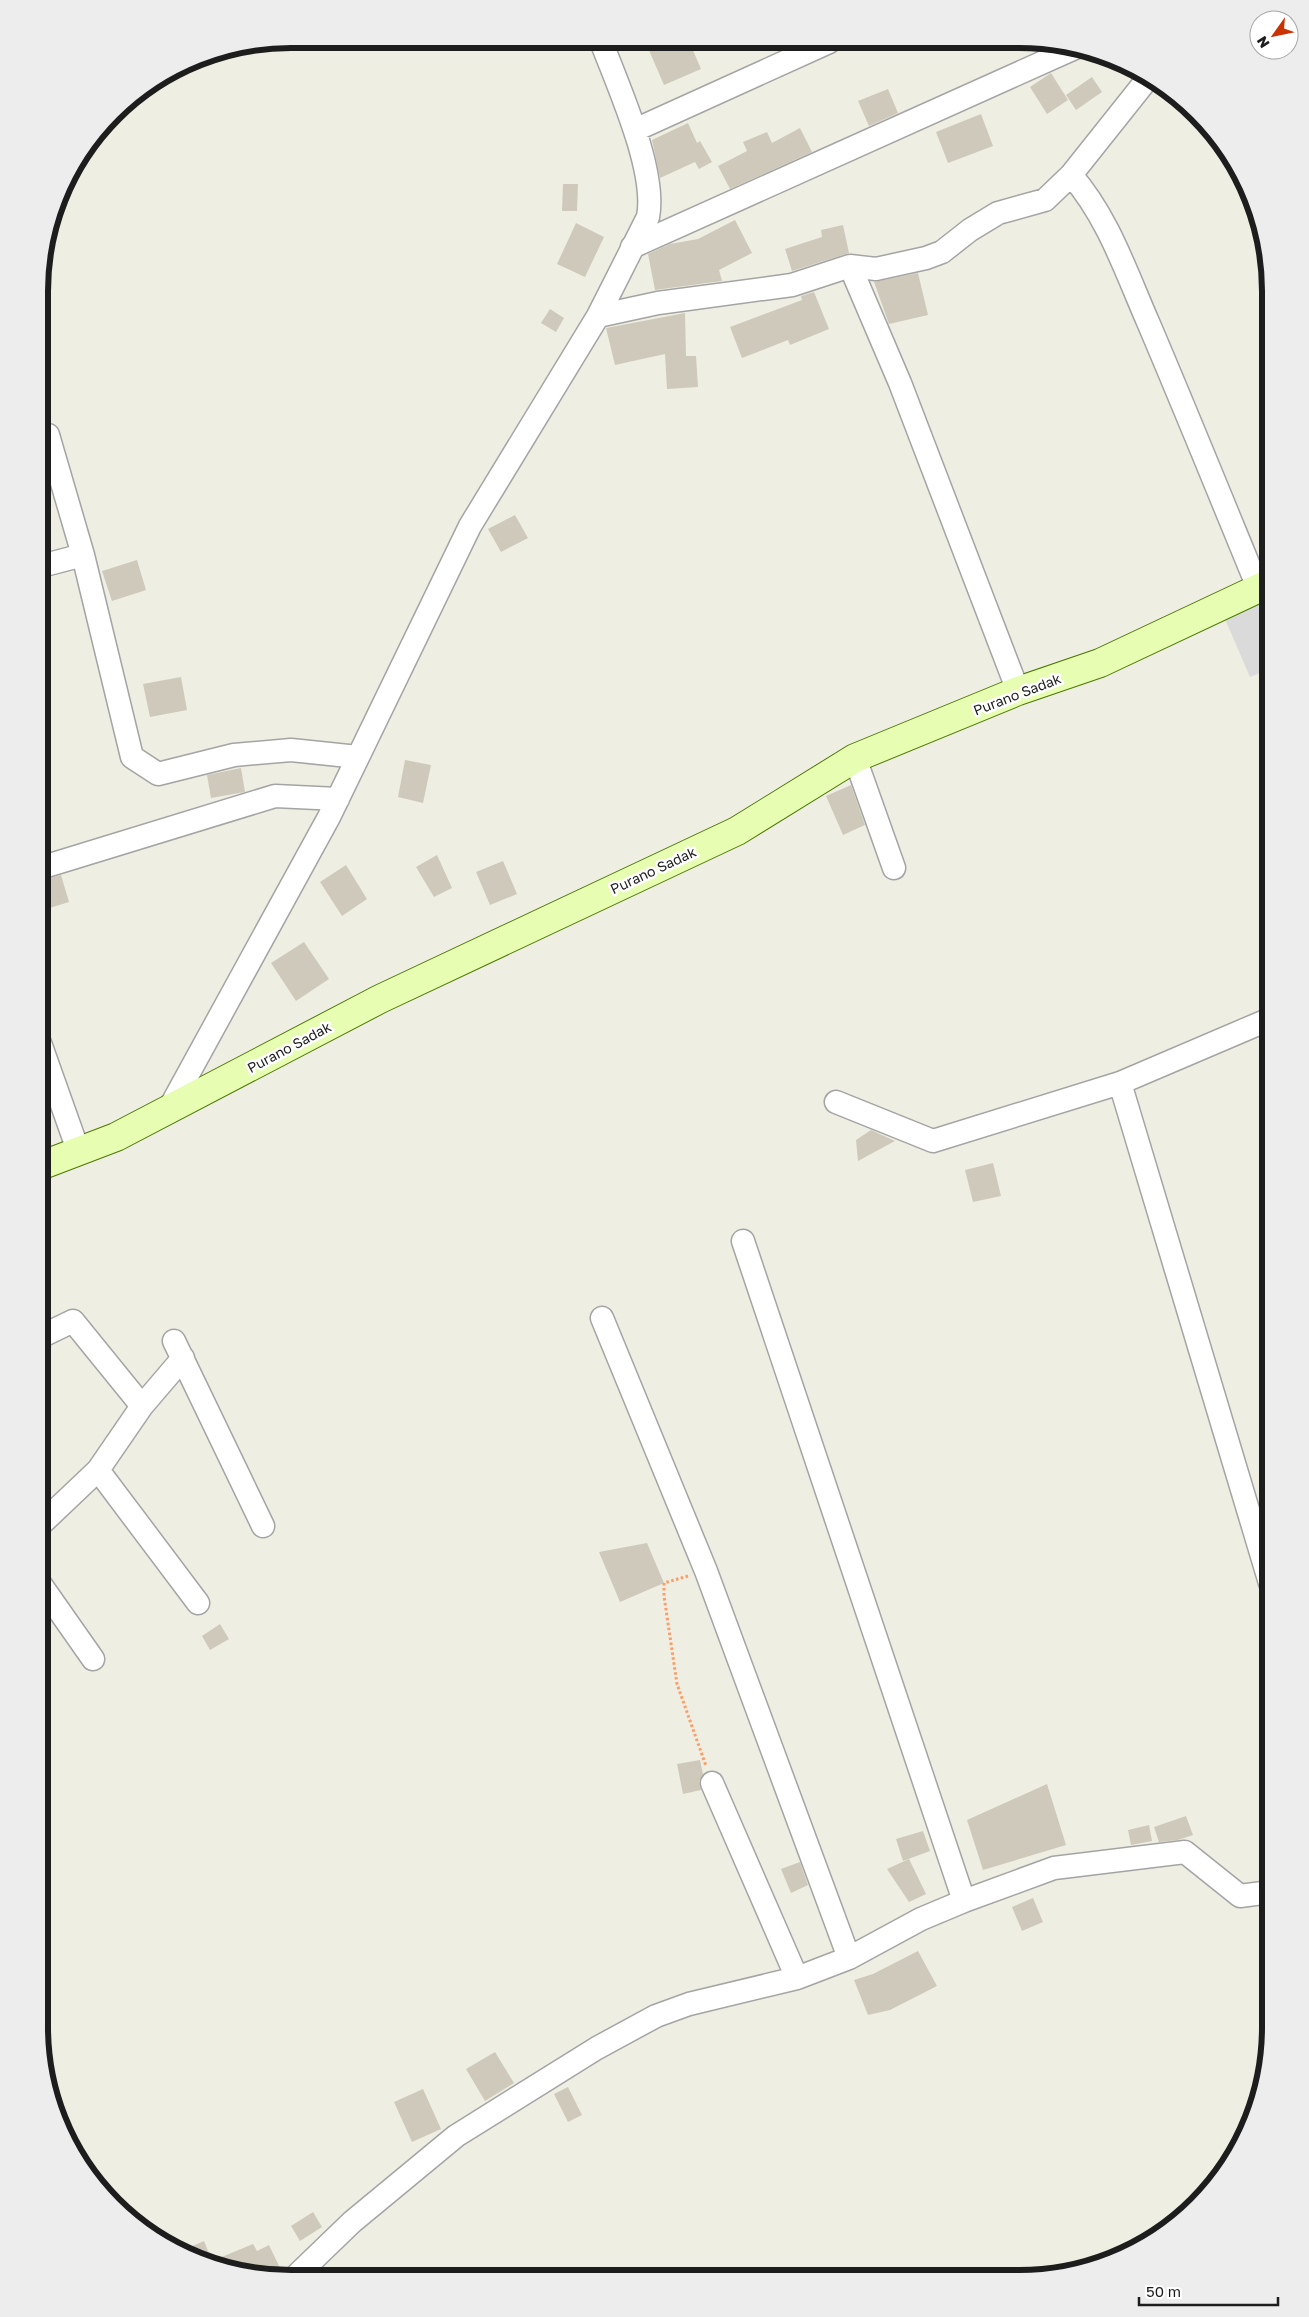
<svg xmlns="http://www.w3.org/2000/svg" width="1309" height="2317" viewBox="0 0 1309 2317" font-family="'Golos Text',sans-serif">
  <rect width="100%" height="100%" fill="#efeee2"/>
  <path fill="#dbdada" d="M1270,575v94l-20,8 -34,-79z"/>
  <path fill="#cfc9bb" d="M645,41h44l12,28 -37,16z
    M1051,73l17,27 -21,14 -17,-27z
    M1092,77l10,15 -26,18 -10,-15z
    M888,89l10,24 -29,13 -11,-25z
    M981,114l12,32 -45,17 -12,-31z
    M688,123l9,20 3,-2 12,21 -13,7 -4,-7 -35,16 -8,-38z
    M800,128l12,24 -82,37 -12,-23 29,-15 -4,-9 24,-10 5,11z
    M563,184h15l-1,27h-15z
    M735,220l17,33 -33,17 3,11 -67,9 -7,-36 22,-10 28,-5z
    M576,223l28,14 -19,40 -28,-13z
    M843,225l6,28 -57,18 -7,-22 37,-12 -1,-7z
    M918,273l10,42 -39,9 -15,-42z
    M814,292l15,37 -39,16 -2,-5 -46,18 -12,-31 72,-27 -1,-4z
    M550,309l14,9 -8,14 -15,-9z
    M685,313l1,43h10l2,31 -31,2 -2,-35 -50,11 -9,-37z
    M515,515l13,23 -27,14 -13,-23z
    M137,560l9,30 -34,11 -10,-30z
    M181,677l6,33 -37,7 -7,-33z
    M405,760l26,5 -8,38 -25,-6z
    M241,768l4,24 -34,6 -4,-23z
    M851,785l14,40 -22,10 -17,-39z
    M437,855l15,33 -18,9 -18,-30z
    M503,861l14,33 -27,11 -14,-33z
    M346,865l21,34 -25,17 -22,-34z
    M61,875l8,27 -29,9v-30z
    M304,942l25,37 -33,22 -25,-38z
    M871,1130l24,11 -37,20 -2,-21z
    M993,1163l8,33 -28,6 -8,-32z
    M647,1543l17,40 -44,19 -21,-50z
    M220,1624l9,15 -19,11 -8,-14z
    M700,1760l3,14 -4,8 2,8 -18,4 -6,-30z
    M1047,1784l19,61 -83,25 -16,-50z
    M1186,1816l7,19 -15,5 -19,2 -5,-15z
    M1149,1825l3,16 -21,4 -3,-15z
    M923,1831l7,20 -27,10 -7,-22z
    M909,1859l17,35 -17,8 -22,-33z
    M800,1862l8,23 -17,8 -10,-24z
    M1033,1898l10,24 -21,9 -10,-24z
    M918,1951l19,35 -47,24 -22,5 -14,-35 19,-6z
    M495,2052l19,31 -29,18 -19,-32z
    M568,2087l14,28 -14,7 -14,-28z
    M423,2089l18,40 -29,13 -18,-40z
    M313,2212l9,15 -22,14 -9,-15z
    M204,2241l8,20 41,-17 4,7 12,-6 11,23 -16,8h-7l-65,-18 -4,-10z"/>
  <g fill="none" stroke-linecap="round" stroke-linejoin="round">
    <g stroke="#a4a4a4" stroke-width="25">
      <path id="street" d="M635,130l194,-88
        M1071,175l78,-98
        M632,247l445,-200
        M850,266l50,117 118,308
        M598,316l60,-13 134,-18 58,-19 26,3 50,-11 16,-6 28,-22 28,-17 47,-13 26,-25c37,42 55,97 77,147 38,89 74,178 111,268
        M48,435l35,120
        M41,566l42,-11 49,202 26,17 76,-19 57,-5 67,7
        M855,758l39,110
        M40,868l235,-72 63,3
        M40,1043l38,107
        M1120,1083l150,500
        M836,1102l97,39 187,-58 150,-64
        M169,1109l160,-292 141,-291 128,-210 50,-99c9,-46 -30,-131 -47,-176
        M743,1241l221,660
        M602,1318l104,253 143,387
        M40,1337l33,-16 69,85
        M174,1341l89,185
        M98,1470l100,133
        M39,1526l59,-56 44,-64 41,-48
        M39,1582l54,77
        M712,1783l85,195
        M296,2276l56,-54 104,-86 141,-88 59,-32 33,-12 108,-26 52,-20 72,-39 43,-18 90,-33 131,-16 55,44 30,-4"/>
    </g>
    <g stroke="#4d7800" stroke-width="30">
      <path id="secondary" d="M40,1166l76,-29 264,-138 357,-168 118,-73 163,-67 82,-28 170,-80"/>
    </g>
    <path stroke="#ff9b63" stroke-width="3" stroke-dasharray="2.5 2.5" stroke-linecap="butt" d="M688,1576l-24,7v13l13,88 29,82"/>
    <use href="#street" stroke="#fff" stroke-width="22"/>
    <use href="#secondary" stroke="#e6fdb2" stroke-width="28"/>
  </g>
  <g text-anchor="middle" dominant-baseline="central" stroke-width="5" stroke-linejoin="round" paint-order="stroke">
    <g font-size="14" fill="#1d1d1d" stroke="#fff">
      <text transform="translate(1017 694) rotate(-21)">Purano Sadak</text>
      <text transform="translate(653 870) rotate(-25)">Purano Sadak</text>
      <text transform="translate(289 1047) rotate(-28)">Purano Sadak</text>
    </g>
  </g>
  <path d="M0 0H1309V2317H0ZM291 48H1019A243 243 0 0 1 1262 291V2027A243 243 0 0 1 1019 2270H291A243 243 0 0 1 48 2027V291A243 243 0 0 1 291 48Z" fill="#ededed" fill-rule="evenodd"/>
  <path fill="none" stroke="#1d1d1d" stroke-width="6" d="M291 48H1019A243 243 0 0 1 1262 291V2027A243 243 0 0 1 1019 2270H291A243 243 0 0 1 48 2027V291A243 243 0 0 1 291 48Z"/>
  <g transform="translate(1274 35) rotate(237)"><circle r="24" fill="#ffffff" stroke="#a5a5a5"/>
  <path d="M0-4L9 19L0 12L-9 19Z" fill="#ca3300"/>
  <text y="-8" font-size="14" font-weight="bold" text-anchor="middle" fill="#1d1d1d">N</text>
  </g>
  <path d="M1139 2297v8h139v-8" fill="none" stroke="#1d1d1d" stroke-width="2.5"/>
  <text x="1146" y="2297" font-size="15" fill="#1d1d1d" stroke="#ffffff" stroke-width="4" paint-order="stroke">50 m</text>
</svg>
